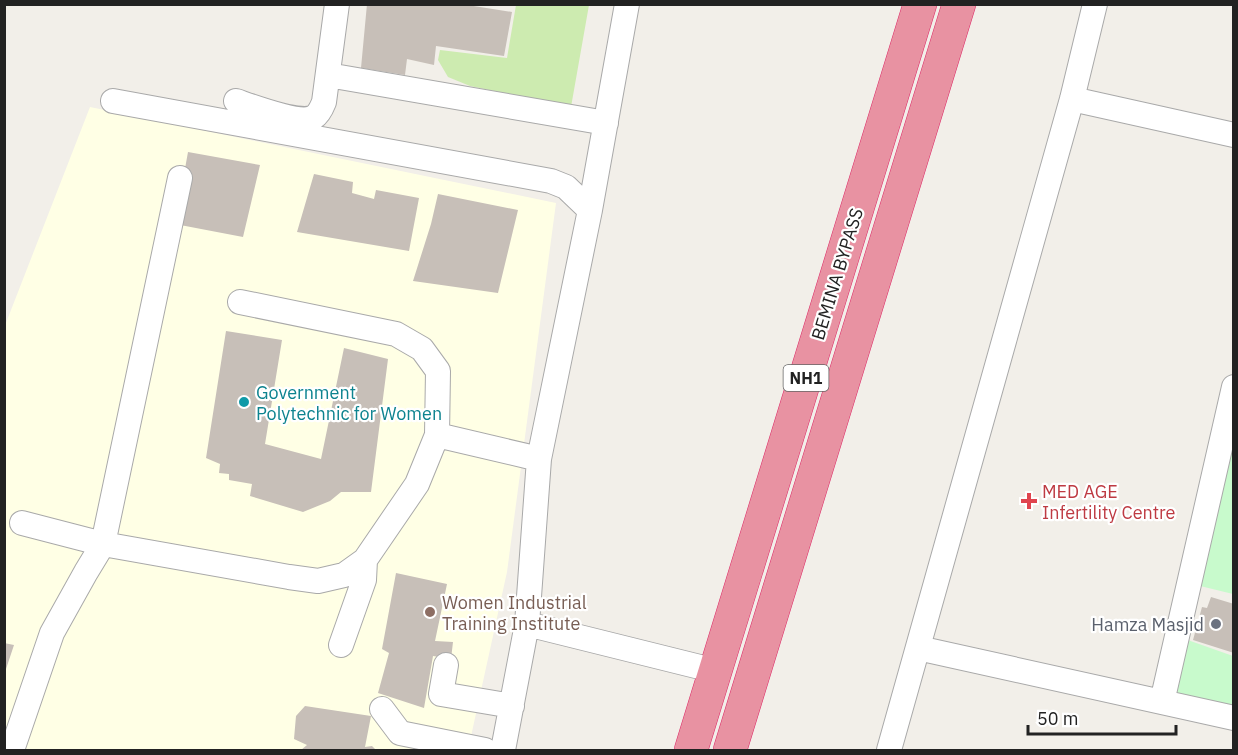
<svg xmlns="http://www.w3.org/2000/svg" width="1238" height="755" viewBox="0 0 1238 755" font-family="'IBM Plex Sans',sans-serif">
  <rect width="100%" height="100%" fill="#f2efe9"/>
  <path fill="#ffffe5" d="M90,107l466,96 -49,369 -39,178h-463l-1,-422z"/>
  <path fill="#cdebb0" d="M516,5h73l-18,102 -101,-21 -22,-9 -10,-17 2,-10 67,8z"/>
  <path fill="#c8facc" d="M1226,449l7,2v143l-37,-9z
    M1182,638l51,18v57l-66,-14z"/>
  <path fill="#c7bfb8" d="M367,4h94l51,8 -8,44 -68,-10 -2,19 -27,-6 -2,16 -44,-7z
    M188,152l72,13 -17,72 -68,-13z
    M314,174l39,8 -1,11 22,6 2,-9 43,8 -10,53 -112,-19z
    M438,194l80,16 -20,83 -85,-12 18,-57z
    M226,331l56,9 -17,104 56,15 23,-111 44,11 -17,133h-30l-11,9 -27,11 -53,-16 2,-12 -23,-4v-6l-10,-1 1,-9 -14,-6z
    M396,573l51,11 -12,57 18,1 -2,17 -18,-3 -9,52 -46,-15 11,-40 -7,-4z
    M1211,597l23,7v49l-41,-13 9,-33 5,1z
    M4,643l10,2 -9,27h-1z
    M305,706l66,10 -6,31 7,-1 4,4h-75l6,-5 -13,-6 2,-23z"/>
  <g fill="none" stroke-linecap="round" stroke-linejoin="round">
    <g stroke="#a9a9a9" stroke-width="26">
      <path id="minor" d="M328,75l278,48
        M1072,99l162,36
        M113,101l438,80 15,6 24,23
        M236,101c15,5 65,24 78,16 5,-3 8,-10 10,-15l13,-98
        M437,435l102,24
        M22,523l81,21 186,33 29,4 26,-6 21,-15 52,-76 20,-49 1,-64 -16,-22 -26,-15 -156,-32
        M527,624l189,47
        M341,645l23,-65 1,-20
        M918,648l316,70
        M446,665l-5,29 71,12
        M1162,702l72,-315
        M382,709l18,24 85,17
        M12,750l40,-117 34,-61 17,-28 77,-366
        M503,750l24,-126 12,-165 51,-249 37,-206
        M889,750l183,-651 23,-95"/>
    </g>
    <g stroke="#dc2a67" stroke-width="34">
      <path id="highway" d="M691,750l229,-746
        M730,750l229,-746"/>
    </g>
    <use href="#minor" stroke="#fff" stroke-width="24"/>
    <use href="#highway" stroke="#e892a2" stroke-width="33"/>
  </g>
  <circle fill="#0f9aa8" stroke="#fff" stroke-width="2" cx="244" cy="402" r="6"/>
  <path fill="#e0444e" stroke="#fff" stroke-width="2" d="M1026 492h6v6h6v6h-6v6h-6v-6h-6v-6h6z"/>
  <circle fill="#8d6e63" stroke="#fff" stroke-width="2" cx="430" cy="612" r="6"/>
  <circle fill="#6b7280" stroke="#fff" stroke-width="2" cx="1216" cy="624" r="6"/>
  <g text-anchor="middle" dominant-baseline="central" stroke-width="4.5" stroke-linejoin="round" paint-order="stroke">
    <rect fill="#fff" stroke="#646464" stroke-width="1.5" x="783.5" y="365" width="45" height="26" rx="4.5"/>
    <g font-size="16" font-weight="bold" fill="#222">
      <text x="806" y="378">NH1</text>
    </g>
    <g font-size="18" fill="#222" stroke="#fff">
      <text transform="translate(837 274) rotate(-73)">BEMINA BYPASS</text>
    </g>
    <g font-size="18" fill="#0d838f" stroke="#fff" text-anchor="start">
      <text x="256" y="392">Government<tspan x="256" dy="21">Polytechnic for Women</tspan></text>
    </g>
    <g font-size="18" fill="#be3a42" stroke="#fff" text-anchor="start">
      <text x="1042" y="491">MED AGE<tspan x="1042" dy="21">Infertility Centre</tspan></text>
    </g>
    <g font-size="18" fill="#785e54" stroke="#fff" text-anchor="start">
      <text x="442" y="602">Women Industrial<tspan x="442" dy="21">Training Institute</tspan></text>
    </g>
    <g font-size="18" fill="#5b616d" stroke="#fff" text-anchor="end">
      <text x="1204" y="624">Hamza Masjid</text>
    </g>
  </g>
  <rect width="1238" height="755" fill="none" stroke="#222222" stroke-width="12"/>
  <path d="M1028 725v9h148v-9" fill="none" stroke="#222222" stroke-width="3"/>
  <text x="1037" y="725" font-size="18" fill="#222222" stroke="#ffffff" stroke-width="4.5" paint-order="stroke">50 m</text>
</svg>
